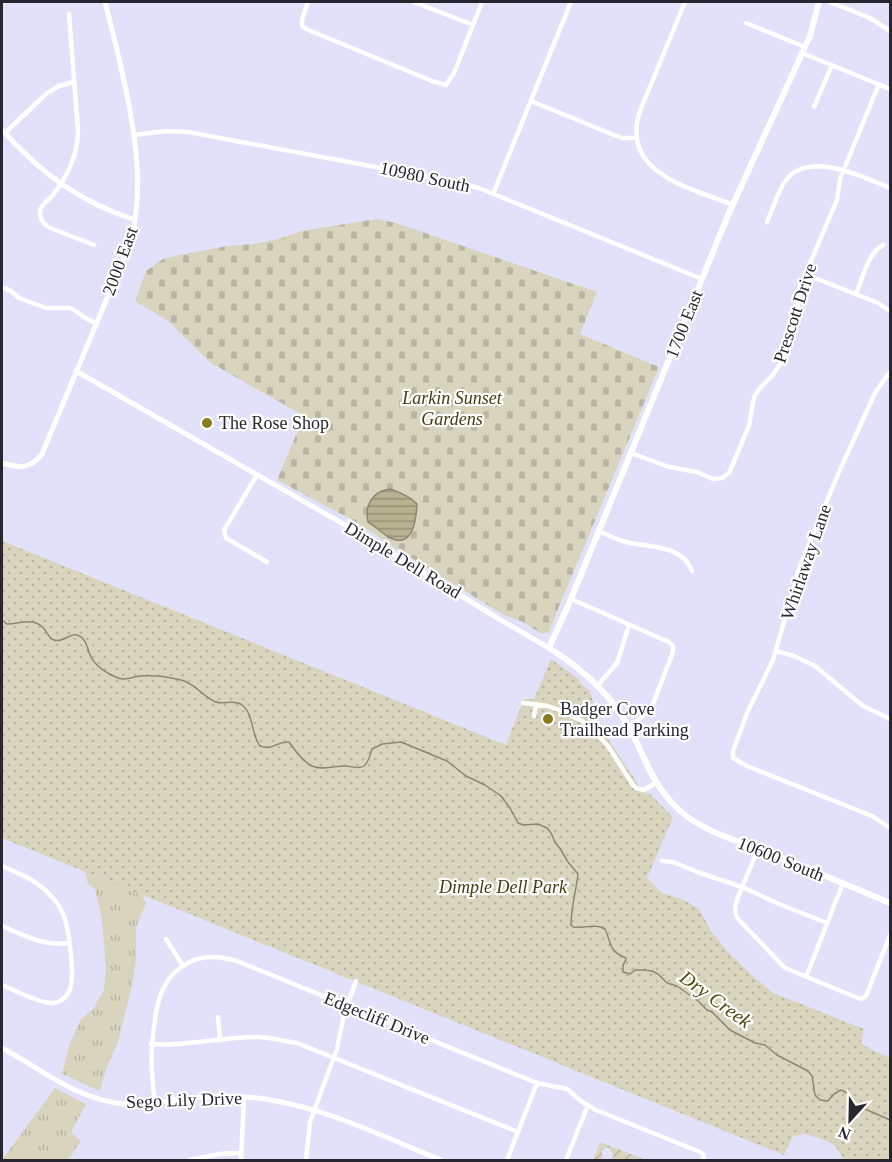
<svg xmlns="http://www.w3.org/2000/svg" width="892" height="1162" viewBox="0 0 892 1162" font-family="'Times New Roman',serif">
  <defs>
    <pattern id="grass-tufts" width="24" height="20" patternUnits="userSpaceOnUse" patternTransform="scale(1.5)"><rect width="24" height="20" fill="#d9d4bd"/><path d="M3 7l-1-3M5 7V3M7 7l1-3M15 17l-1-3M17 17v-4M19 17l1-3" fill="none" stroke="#bab6a3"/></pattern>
    <pattern id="cemetery-stones" width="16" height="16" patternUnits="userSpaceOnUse" patternTransform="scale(1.5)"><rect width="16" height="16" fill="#d9d4bd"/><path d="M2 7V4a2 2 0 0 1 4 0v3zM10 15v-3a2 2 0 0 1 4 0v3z" fill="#bab6a3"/></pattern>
    <pattern id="park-dots" width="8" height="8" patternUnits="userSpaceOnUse" patternTransform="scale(1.5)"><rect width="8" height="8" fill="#d9d4bd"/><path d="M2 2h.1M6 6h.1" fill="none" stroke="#bab6a3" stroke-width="1.8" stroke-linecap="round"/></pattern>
    <pattern id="garden-furrows" width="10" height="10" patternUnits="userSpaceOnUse" patternTransform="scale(1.5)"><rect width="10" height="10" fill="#d9d4bd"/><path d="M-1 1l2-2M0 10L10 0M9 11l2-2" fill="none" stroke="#bab6a3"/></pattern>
    <pattern id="water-rules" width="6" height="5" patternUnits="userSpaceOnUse" patternTransform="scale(1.5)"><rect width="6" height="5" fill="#b9b290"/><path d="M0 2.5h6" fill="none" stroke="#969176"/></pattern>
  </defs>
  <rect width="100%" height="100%" fill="#e2e1fa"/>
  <path fill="url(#grass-tufts)" d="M85,872l59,23 -1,3 3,5 -10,24v32l-4,26 -14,57 -12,27 -6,22 -38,-17 7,-28 12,-27 12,-10 11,-19 2,-21 -4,-50 -7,-30 -7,-5z
    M55,1088l31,16 -15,28 10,9 -13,19h-66z"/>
  <path fill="url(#cemetery-stones)" d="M377,219l19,4 201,69 -17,42 79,33 -111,266h-8l-17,-11 -19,-7 -104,-64 -46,-30 -77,-41 27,-64 -93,-53 -43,-42 -33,-20 11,-30 17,-12 17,-4 47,-9 28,-2 27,-6 19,-7z"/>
  <path fill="url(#park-dots)" d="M2,541l504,204 18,-46h10l17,-40 29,21 -1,2 11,9 10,36 44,66 6,1 23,23 -26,61 15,15 22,7 15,9 12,22 16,20 27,26 19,16 91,36 -3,14 7,5 22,10v102h-46l-9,-14 -3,-3 -25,-9 -14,2 -9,19 -782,-317z"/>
  <path fill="url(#garden-furrows)" d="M600,1142l46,18h-34c2,-5 0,-11 -6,-13l-4,4v9h-9z"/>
  <path fill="url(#water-rules)" stroke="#8d8873" stroke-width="1.5" d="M390,489c9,3 20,7 27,15 -1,16 -4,48 -30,32 -6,-4 -12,-10 -19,-14 -4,-17 5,-31 22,-33z"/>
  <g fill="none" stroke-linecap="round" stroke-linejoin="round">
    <path stroke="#8d8873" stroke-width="1.5" d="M2,620l5,4c14,0 28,-8 38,6 3,4 5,9 9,10 11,4 19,-13 29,-1 4,4 5,11 7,16 5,11 17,19 28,23 8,3 14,-1 22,-2 13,-1 29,1 41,4 14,3 22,17 35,22 8,3 18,-3 26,3 12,9 9,30 18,41 14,5 16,-5 29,-4 7,9 12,18 23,24 10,5 23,-1 34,0 6,0 12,4 18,0 5,-4 6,-11 8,-17l10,-5 19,-2 46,19 19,15 19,9 16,11 9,12 8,15 5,2 15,-1 9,4 4,5 4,9 6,8 7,12 10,12c-2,17 -7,34 -7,51l2,2c11,2 22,-4 32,2 7,15 3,22 21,29v2l-3,5v7l7,2 5,-4h8l9,1 6,3 9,9 10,3 21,15 9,9 5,2 18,18 25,13 10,2 12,10 31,16 4,5 3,19 5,5 8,1 6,-7 7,-4 8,4 3,6 6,6 32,14"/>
    <path stroke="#fff" stroke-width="4.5" d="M308,2l-6,18v6l4,3 126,52 14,4 8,-12 28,-71
      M414,2l59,23
      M685,2l-45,109c-21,62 51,77 93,94
      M830,2l40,16 20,13
      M69,14l9,116c0,25 -10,46 -26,66 -4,5 -11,8 -12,15 -1,7 3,12 8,16l46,18
      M746,23l59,24
      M802,53l88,36
      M531,101l83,34 8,3h15
      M814,107l18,-42
      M5,133l42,-40 12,-7 15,-4
      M134,135l32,-4 22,1 268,50 23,6 223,91
      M493,194l78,-192
      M767,222c6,-13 10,-30 19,-42 23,-30 77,-3 104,8
      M805,274l73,29 12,8
      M2,287l9,4 8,7 27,10h23l5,2 13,9 9,4
      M856,294c7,-16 11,-40 27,-49
      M890,372l-14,19 -37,81 -39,94 -27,94 -25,51 -15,40v7l14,8 125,50 18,12
      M631,453l38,14 28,5 16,7 9,-1 7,-5 20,-47 4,-24 2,-7 5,-7 12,-12 8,-12 5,-21 12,-30 2,-24 38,-89 3,-21 39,-95
      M257,475l-33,55 2,8 41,24
      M599,531c10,5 20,10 31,12 22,4 53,3 62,28
      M571,599l98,43 4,4v6l-20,52 -7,9 -17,14
      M776,651l18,5 21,10 48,40 27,13
      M598,685l19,-22 12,-38
      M523,703l25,3 11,4 23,11 10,8 16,17 25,39 3,3 8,2 12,-7
      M534,716l2,-12
      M758,849l-20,48c-3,9 -5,16 2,24l45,47 73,30 4,1 4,-3 24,-61
      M662,861l11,1 27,11 42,14 37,17 48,19
      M2,866c18,8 37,15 50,31 5,5 9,12 12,19 5,16 11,58 6,73 -3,8 -9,13 -17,14 -12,1 -40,-13 -51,-18
      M2,926c21,9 43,21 67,17
      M166,939l17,27
      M806,977l37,-94
      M218,1017l2,23
      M151,1044c37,3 72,-8 109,-7 13,1 25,4 37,6l221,89
      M155,1103c-4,-31 -5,-52 0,-83 3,-24 10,-45 33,-57 15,-9 32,-7 49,-2l300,122 30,6 15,13 14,8 104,42 3,2 1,6
      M190,1160l29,-6 21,-1
      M241,1160l3,-63
      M306,1160l4,-38 27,-73 7,-35 12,-33
      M507,1160l30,-77
      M566,1160l22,-55"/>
    <path stroke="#fff" stroke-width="5" d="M2,130c40,44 76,71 133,90
      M76,371l283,162 140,86 50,29
      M2,463c16,5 28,7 40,-9l81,-194c5,-13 10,-26 12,-40 6,-39 1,-76 -6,-115 -7,-35 -15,-69 -24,-103
      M2,1048c39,21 75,52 122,56 19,2 37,-2 55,-5 28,-3 58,-4 86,0 61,9 119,38 176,61"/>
    <path stroke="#fff" stroke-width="6" d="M819,2l-9,34 -81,177 -158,386 -22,49c34,21 63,47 82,83 14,27 21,52 44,75 24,25 61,34 93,47 41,16 82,33 122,50"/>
  </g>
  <g fill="#8b7b20" stroke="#fff" stroke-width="2">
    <circle cx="207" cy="423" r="6"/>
    <circle cx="548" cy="719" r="6"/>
  </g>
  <g text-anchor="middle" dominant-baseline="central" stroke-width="4.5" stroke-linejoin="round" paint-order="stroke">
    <g font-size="18" fill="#27262f" stroke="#fff">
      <text transform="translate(425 177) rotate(12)">10980 South</text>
      <text transform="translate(120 261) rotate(-70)">2000 East</text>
      <text transform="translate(795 313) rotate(-72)">Prescott Drive</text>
      <text transform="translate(684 324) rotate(-68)">1700 East</text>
      <text transform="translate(403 560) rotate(31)">Dimple Dell Road</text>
      <text transform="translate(806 562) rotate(-71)">Whirlaway Lane</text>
      <text transform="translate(781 859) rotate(22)">10600 South</text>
      <text transform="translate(377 1018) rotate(22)">Edgecliff Drive</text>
      <text transform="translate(184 1100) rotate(-2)">Sego Lily Drive</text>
    </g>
    <g font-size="18" font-style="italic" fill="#443c0f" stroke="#fff">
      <text x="452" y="398">Larkin Sunset<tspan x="452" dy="21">Gardens</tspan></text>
      <text x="503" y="887">Dimple Dell Park</text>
    </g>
    <g font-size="18" fill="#27262f" stroke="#fff" text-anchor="start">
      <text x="219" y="423">The Rose Shop</text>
      <text x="560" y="709">Badger Cove<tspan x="560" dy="21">Trailhead Parking</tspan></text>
    </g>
    <g font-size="20" font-style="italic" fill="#524707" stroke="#fff">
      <text transform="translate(716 999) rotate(36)">Dry Creek</text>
    </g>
  </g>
  <rect width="892" height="1162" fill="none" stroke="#27262f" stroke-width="6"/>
  <g transform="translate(850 1120) rotate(202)" stroke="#ffffff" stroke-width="4.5" paint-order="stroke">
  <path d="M0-4.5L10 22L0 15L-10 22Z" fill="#27262f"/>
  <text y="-9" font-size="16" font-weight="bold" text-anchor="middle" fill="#27262f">N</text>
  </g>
</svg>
